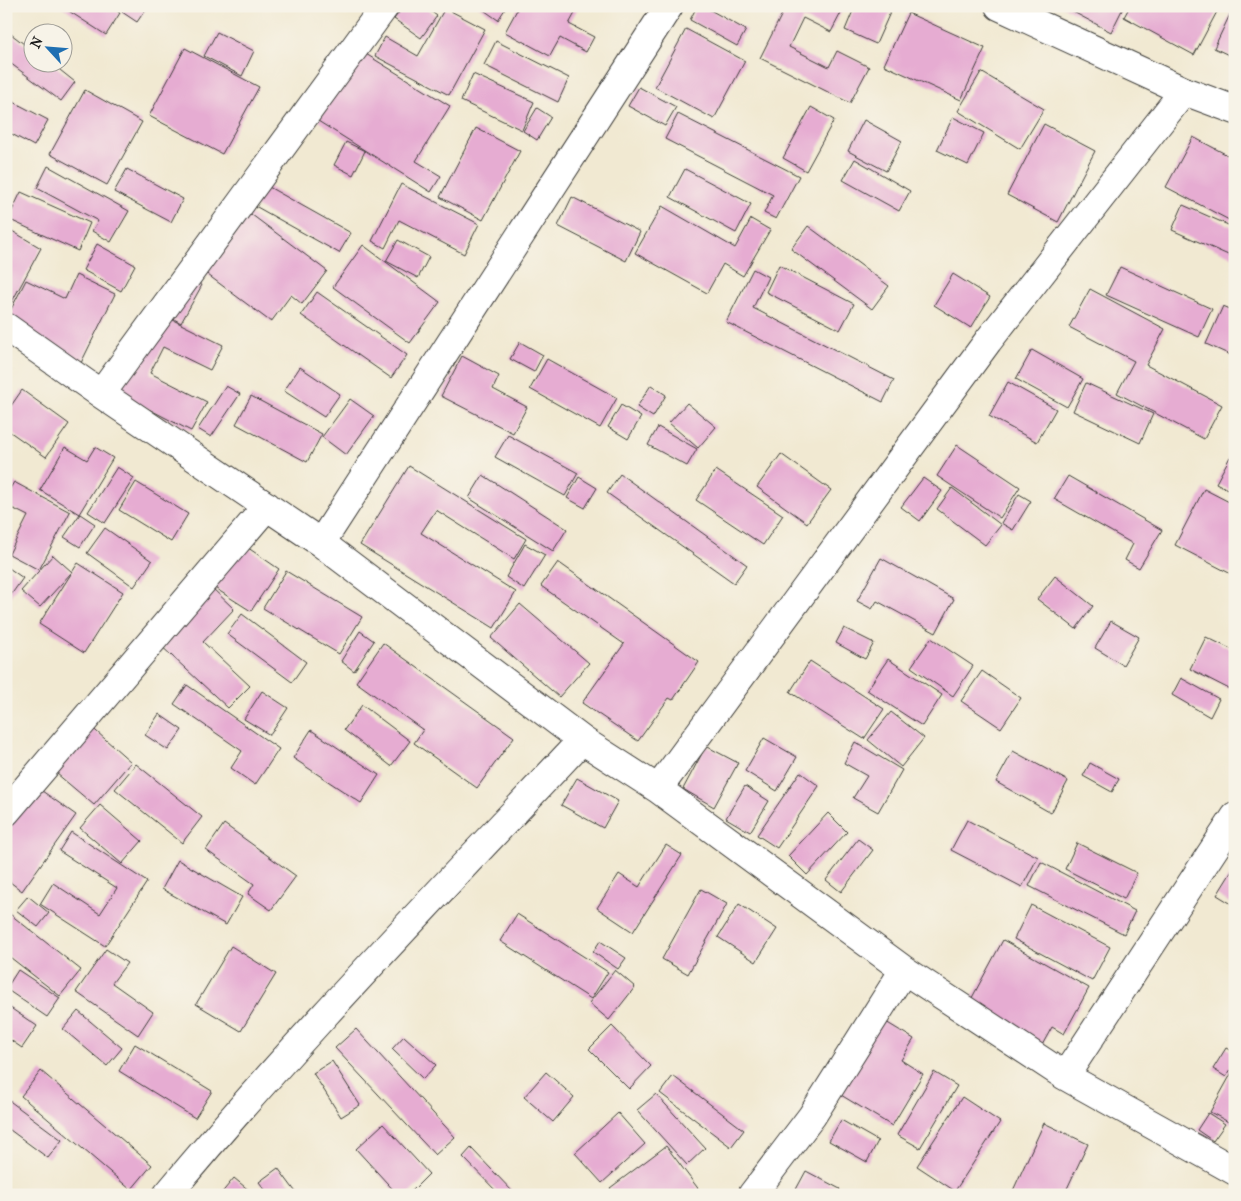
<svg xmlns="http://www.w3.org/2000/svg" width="1241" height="1201" viewBox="0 0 1241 1201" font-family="'IM FELL French Canon',serif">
  <rect width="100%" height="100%" fill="#f7f3e8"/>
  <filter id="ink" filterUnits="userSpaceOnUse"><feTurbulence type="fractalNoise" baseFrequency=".02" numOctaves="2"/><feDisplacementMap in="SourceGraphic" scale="10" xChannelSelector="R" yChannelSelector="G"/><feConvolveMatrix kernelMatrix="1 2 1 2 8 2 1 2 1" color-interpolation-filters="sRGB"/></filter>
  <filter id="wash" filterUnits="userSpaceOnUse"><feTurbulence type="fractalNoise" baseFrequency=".0096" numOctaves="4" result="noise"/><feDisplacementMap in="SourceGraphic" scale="20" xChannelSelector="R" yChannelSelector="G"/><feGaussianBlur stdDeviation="1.12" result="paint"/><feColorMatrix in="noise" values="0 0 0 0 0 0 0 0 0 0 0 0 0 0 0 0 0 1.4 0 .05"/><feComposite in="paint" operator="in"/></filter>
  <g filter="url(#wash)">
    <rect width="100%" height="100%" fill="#f1e9d2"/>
    <g id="blocks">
      <path fill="#e6acd2" d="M61,6h49l10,7 -14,22z
        M126,6h22l-11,16 -15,-10z
        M404,6h20l13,10 -16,22 -27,-19z
        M478,6h29l-9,14z
        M519,6h60l-10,18 25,13 -8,15 -26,-14 -10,18 -45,-24z
        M697,6h6l43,24 -9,16 -47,-26z
        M786,6h47l9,5 -11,21 -28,-14 -14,29 40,20 8,-16 32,16 -19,36 -90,-45z
        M855,6h38l-17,38 -31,-14z
        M1062,6h62l-13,26z
        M1130,6h90l-26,49 -70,-38z
        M1234,6h1v52l-21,-10z
        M445,8l40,21 -36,66 -74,-39 10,-19 33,19z
        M908,13l77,35 -24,52 -77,-35z
        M686,29l59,32 -31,58 -59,-32z
        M7,31l25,19v12h18l25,20 -14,19 -55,-41z
        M217,32l37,19 -12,25 -38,-20z
        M496,41l73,37 -11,24 -74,-37z
        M185,48l74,39 -37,67 -73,-38z
        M361,51l89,55 -34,55 25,15 -10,16 -113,-71z
        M981,72l63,37 -24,40 -62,-38z
        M473,74l61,28 -12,28 -61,-29z
        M639,87l37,20 -11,19 -37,-20z
        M85,90l57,32 -35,63 -57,-31z
        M6,98l42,22 -14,26 -28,-15z
        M811,107l23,13 -28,51 -23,-13z
        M537,108l14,9 -14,23 -14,-9z
        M678,114l121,62 -23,43 -12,-6 9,-18 -108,-56z
        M953,117l31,16 -16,32 -31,-15z
        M864,120l38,21 -16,30 -38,-20z
        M1044,124l51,27 -37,71 -51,-27z
        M476,128l44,23 -37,69 -43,-23z
        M1193,137l42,22v54l-4,8 -65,-34z
        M346,142l19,9 -12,24 -19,-10z
        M855,159l55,32 -11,20 -56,-31z
        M48,166l81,45 -18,31 -19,-11 6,-10 -61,-33z
        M127,169l56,30 -12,23 -57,-30z
        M685,169l66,35 -15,29 -66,-36z
        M260,182l91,51 -12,20 -91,-51z
        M401,184l78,40 -15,30 -65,-34 -14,28 -13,-7z
        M21,192l69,31 -12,28 -70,-32z
        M572,197l68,35 -14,29 -68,-35z
        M1183,205l52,23v30l-63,-28z
        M662,206l73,42 16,-29 19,11 -27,46 -20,-12 -16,29 -72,-40z
        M244,209l83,62 -25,33 -11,-9 -20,27 -71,-53z
        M808,226l81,60 -17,23 -81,-60z
        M12,231l29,17 -33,61 -2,-1v-67z
        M398,240l31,17 -11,21 -32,-17z
        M97,244l38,21 -14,26 -38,-21z
        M363,245l77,57 -30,41 -77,-56z
        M779,265l75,39 -14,26 -74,-38z
        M1120,267l92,42 -13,28 -93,-42z
        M753,269l15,8 -15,31 141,72 -11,22 -157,-80z
        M953,274l37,23 -19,31 -37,-23z
        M76,275l39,19 -35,71 -74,-46 20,-39 39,19z
        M185,275l17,10 -21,38 -18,-10z
        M1090,289l75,40 -19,36 76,40 -18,34 -87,-46 17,-32 -65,-34z
        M317,292l90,63 -16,23 -90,-63z
        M1223,306l12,5v46l-29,-13z
        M165,316l58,29 -13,25 -47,-23 -13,26 57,29 -16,29 -81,-42z
        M520,342l23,13 -9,17 -24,-13z
        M1032,350l51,29 -16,28 -51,-28z
        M462,356l37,20 -6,13 34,18 -14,26 -72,-37z
        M547,359l70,39 -17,30 -70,-39z
        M300,367l40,27 -16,23 -40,-26z
        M1008,382l48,27 -19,33 -48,-26z
        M1086,383l67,31 -13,29 -67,-32z
        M651,385l15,10 -13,22 -16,-10z
        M226,386l14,8 -29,43 -13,-8z
        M22,390l47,34 -23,33 -40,-28v-16z
        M251,396l71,38 -15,28 -71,-38z
        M350,399l24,17 -28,39 -24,-18z
        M687,403l29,24 -18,21 -29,-25z
        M621,405l20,12 -13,22 -20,-12z
        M658,427l39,22 -10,17 -39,-21z
        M508,435l70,38 -13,23 -70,-39z
        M957,445l63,42 -20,31 -63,-42z
        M65,447l22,13 8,-13 18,11 -34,56 -39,-24z
        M781,454l50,36 -24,33 -50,-36z
        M1230,457l5,2v34l-19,-10z
        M409,466l117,73 -12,20 -78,-49 -15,23 95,59 -22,36 -134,-83z
        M117,467l17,11 -29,45 -17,-11z
        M716,470l67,45 -20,30 -67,-45z
        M620,474l127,91 -13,18 -127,-90z
        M483,475l84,54 -14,22 -84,-53z
        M1068,476l94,54 -23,38 -14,-8 8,-16 -79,-45z
        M579,477l18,11 -12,20 -18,-10z
        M923,478l19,13 -22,30 -19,-14z
        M14,482l56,30 -31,58 -30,-16 19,-38 -22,-11v-10z
        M136,482l52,32 -17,28 -52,-32z
        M952,488l49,37 -16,20 -48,-36z
        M1204,489l31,16v71l-60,-31z
        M1019,494l12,7 -18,29 -12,-7z
        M80,514l15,10 -15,23 -16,-10z
        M105,528l47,33 -18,26 -47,-34z
        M238,541l41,28 -28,42 -41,-26z
        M525,544l20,11 -21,34 -18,-12z
        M53,555l19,17 -32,35 -19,-16z
        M881,558l73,41 -18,34 -59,-32 -5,8 -15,-8z
        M558,562l141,100 -26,38 -4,-2 -31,43 -56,-38 42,-59 -83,-58z
        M78,563l45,29 -39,61 -45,-29z
        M6,566l17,12 -17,24z
        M286,571l76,46 -23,37 -76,-46z
        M1055,576l38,30 -17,23 -39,-30z
        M210,586l24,23 -31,33 47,44 -22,22 -70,-65z
        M520,604l69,59 -30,34 -68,-59z
        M242,614l64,48 -14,20 -65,-48z
        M1111,621l28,16 -16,28 -28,-17z
        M844,628l30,15 -9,16 -29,-16z
        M360,631l14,10 -20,30 -13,-10z
        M1206,637l29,14v41l-45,-23z
        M931,638l42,28 -20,30 -42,-29z
        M383,643l131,94 -37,51 -63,-45 9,-13 -67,-48z
        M888,659l54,36 -20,31 -55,-36z
        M810,661l74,48 -20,30 -74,-47z
        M982,671l39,27 -20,30 -40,-27z
        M1181,678l38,21 -9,18 -38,-22z
        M187,685l92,64 -24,36 -24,-17 11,-17 -68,-47z
        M262,691l26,17 -18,27 -26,-16z
        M362,705l48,36 -19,25 -47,-36z
        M891,712l33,26 -23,29 -33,-27z
        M159,714l23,16 -14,20 -23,-15z
        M88,724l43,38 -37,43 -44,-37z
        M311,730l68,45 -18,28 -68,-45z
        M764,738l33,19 -20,34 -32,-20z
        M855,742l47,28 -24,42 -25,-14 14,-22 -23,-13z
        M706,746l32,17 -24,44 -31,-18z
        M1013,751l55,30 -17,32 -55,-31z
        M1090,763l29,16 -7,13 -29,-16z
        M136,764l66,53 -20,26 -67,-54z
        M800,772l19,14 -42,62 -20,-13z
        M577,778l41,23 -15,27 -42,-23z
        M35,786l41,29 -54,76 -16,-12v-52z
        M745,786l24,15 -19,31 -24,-14z
        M100,805l42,36 -20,23 -42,-36z
        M828,813l19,19 -40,43 -19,-19z
        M967,820l71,37 -16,30 -71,-37z
        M224,824l72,52 -25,34 -23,-16 6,-10 -48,-34z
        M71,832l76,50 -42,64 -65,-42 13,-21 47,31 17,-26 -58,-37z
        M858,839l15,11 -32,42 -15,-12z
        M1077,843l60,30 -13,26 -59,-30z
        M666,845l16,10 -49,77 -36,-24 22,-34 20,13z
        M178,860l64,37 -16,28 -64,-36z
        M1041,862l94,49 -11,23 -95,-48z
        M1235,866v40l-18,-11z
        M701,889l26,15 -39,70 -26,-15z
        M28,896l21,17 -11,14 -22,-17z
        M739,904l38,25 -21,33 -38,-25z
        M1031,905l79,42 -18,34 -78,-42z
        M6,911l75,59 -21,26 -54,-42z
        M517,914l91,58 -17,27 -91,-58z
        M1003,940l86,48 -25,46 -12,-7 -11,20 -74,-40z
        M600,941l26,17 -8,11 -25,-17z
        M231,946l45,28 -35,57 -45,-27z
        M106,949l21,14 -15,20 41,29 -15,23 -62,-43z
        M18,970l42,28 -13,19 -41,-28z
        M615,970l20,17 -26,33 -20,-17z
        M6,1005l31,21 -15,22 -16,-11z
        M78,1011l44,37 -15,18 -44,-37z
        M881,1019l33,20 -13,21 22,14 -31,52 -56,-34z
        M612,1026l39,40 -22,23 -40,-40z
        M356,1029l99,108 -20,18 -100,-107z
        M404,1036l32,29 -13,14 -31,-30z
        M135,1044l77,47 -17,27 -76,-47z
        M1226,1048l9,5v10l-9,14 -13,-8z
        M332,1061l28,44 -19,12 -28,-44z
        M1235,1067v52l-3,5 -22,-12z
        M41,1071l111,94 -21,25 -110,-94z
        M546,1072l28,25 -21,25 -29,-25z
        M934,1072l23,14 -37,62 -23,-13z
        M673,1076l71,54 -13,17 -71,-54z
        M656,1094l49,54 -18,17 -50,-55z
        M962,1097l38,25 -45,69 -38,-25z
        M7,1099l55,41 -14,18 -42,-31z
        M618,1113l27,31 -43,39 -27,-30z
        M1208,1113l17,11 -12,17 -16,-11z
        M841,1120l37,21 -11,21 -38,-21z
        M1044,1123l44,21 -24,51h-53z
        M383,1124l46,50 -21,21h-10l-42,-46z
        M666,1146l37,49h-88l-5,-7z
        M471,1148l43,45 -2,2h-12l-37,-38z
        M278,1168l20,27h-29l-10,-13z
        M806,1171l34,18 -3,6h-44z
        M234,1178l17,14 -2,3h-29z"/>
    </g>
  </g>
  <g filter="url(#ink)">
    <use href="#blocks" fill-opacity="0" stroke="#3c3b37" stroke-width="1"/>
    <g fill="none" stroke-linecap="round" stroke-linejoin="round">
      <g stroke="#3c3b37" stroke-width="30">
        <path id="minor" d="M999,6l185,85 51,19
          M6,327l95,67 220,149 261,197 76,49 246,181 161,106 170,95
          M101,394l284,-388
          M321,543l348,-537
          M658,789l330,-448 196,-250
          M6,812l261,-306
          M1065,1076l170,-259
          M167,1195c131,-158 275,-305 415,-455
          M752,1195l60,-79 92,-146"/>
      </g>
      <use href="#minor" stroke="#fff" stroke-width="28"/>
    </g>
  </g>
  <rect width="1241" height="1201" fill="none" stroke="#f7f3e8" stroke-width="25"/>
  <g transform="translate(48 48) rotate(296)"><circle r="24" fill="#f7f3e8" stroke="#9f9d96"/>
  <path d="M0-4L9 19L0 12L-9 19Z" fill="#1f6fb2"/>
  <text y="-8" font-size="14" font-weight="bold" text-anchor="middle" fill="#1c1c1c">N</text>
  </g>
</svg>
